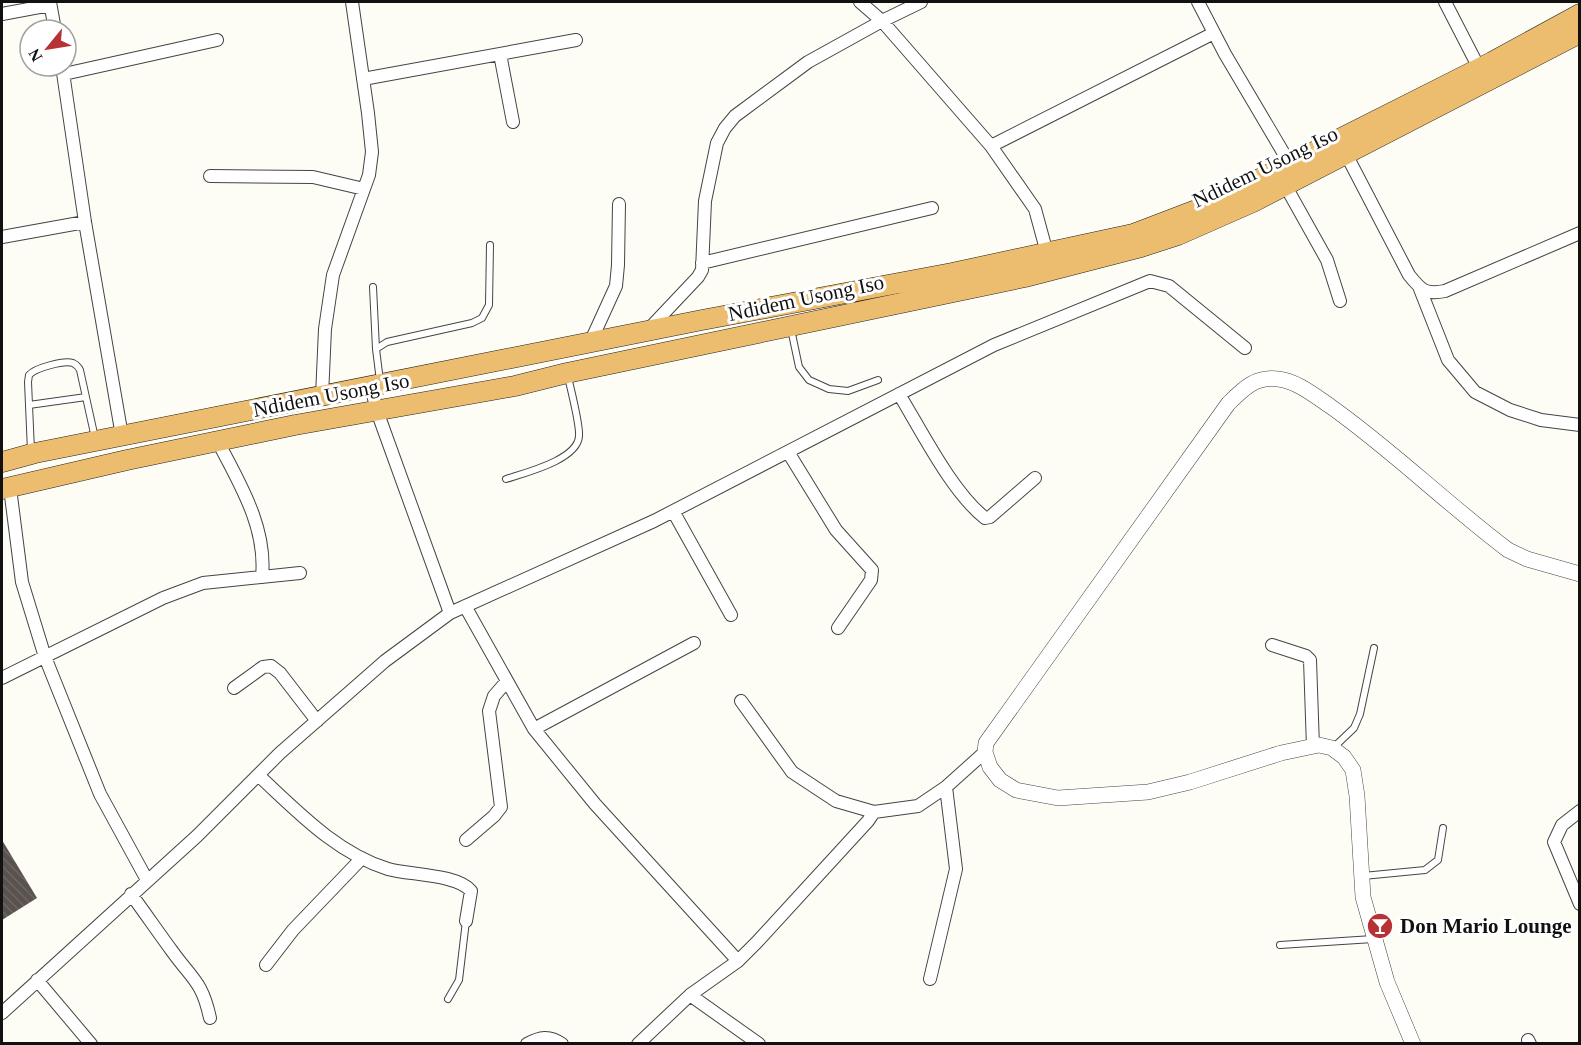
<svg xmlns="http://www.w3.org/2000/svg" width="1581" height="1045" viewBox="0 0 1581 1045" font-family="'Times New Roman',serif">
  <defs>
    <pattern id="building-back-hatch" width="6" height="6" patternUnits="userSpaceOnUse" patternTransform="scale(1.5)"><rect width="6" height="6" fill="#59524e"/><path d="M-1 5l2 2M0 0l6 6M5-1l2 2" fill="none" stroke="#6c6663"/></pattern>
  </defs>
  <rect width="100%" height="100%" fill="#fefdf5"/>
  <path fill="url(#building-back-hatch)" d="M2,840l35,58 -35,22z"/>
  <g fill="none" stroke-linecap="round" stroke-linejoin="round">
    <g stroke="#444" stroke-width="8">
      <path id="service" d="M373,287l3,62
        M791,329l8,38 10,13 20,9 19,2 30,-11
        M380,381l-4,-32 11,-7 85,-19 10,-5 7,-13 1,-60
        M29,405l57,-8
        M31,451l-3,-69 1,-7c6,-7 35,-15 44,-12 4,2 5,3 7,7l15,68
        M506,479c18,-6 72,-19 73,-43 1,-11 -8,-46 -11,-59
        M1333,748l21,-20 6,-14 14,-66
        M1363,876l62,-6 13,-10 5,-32
        M1280,945l93,-6
        M448,999l11,-19 7,-59"/>
    </g>
    <g stroke="#444" stroke-width="14">
      <path id="minor" d="M50,2l5,28
        M860,2l22,19 109,125 44,63 12,44
        M1198,2l27,52 65,110
        M1445,2l34,66
        M2,14l48,-9
        M500,54l13,68
        M62,66l23,156 37,214
        M64,74l153,-34
        M363,79l213,-39
        M991,146l223,-113
        M1346,154l63,121c12,15 16,20 36,16l135,-58
        M210,176l103,1 51,12
        M1285,185l42,75 13,41
        M2,237l83,-15
        M702,263l230,-55
        M1420,289l28,71 27,32 35,18 31,10 39,5
        M647,331l51,-54 4,-7 3,-69 12,-58 8,-15 10,-12 73,-54 74,-41 39,-19
        M590,343l26,-57 2,-21 1,-61
        M371,386l6,25 73,202
        M899,394c23,38 53,98 86,124l5,-1 45,-39
        M322,396l3,-67 8,-54 36,-100 3,-23 -4,-39 -16,-111
        M218,442c22,42 49,86 44,135
        M788,452l48,78 36,40 -1,10 -33,48
        M10,488l12,94 23,75 55,137 47,86
        M673,511l58,104
        M465,606l69,123 61,75 143,157
        M1272,645l34,11 4,4 3,87
        M2,678l161,-80 40,-15 97,-10
        M234,688l29,-21 8,-1 9,7 37,48
        M741,701l51,71 44,29 38,11 44,-6 28,-19 39,-35
        M534,729l160,-86
        M258,775c39,36 78,78 130,94 21,6 69,5 83,22l-5,30
        M1580,811l-18,14 -8,17 26,62
        M466,840l28,-24 7,-9 -12,-96 5,-15 13,-15
        M131,894c14,19 27,38 41,57 20,28 30,30 38,67
        M266,965l27,-35 69,-72
        M930,979l26,-110 -10,-82
        M37,980l54,64
        M690,995l69,49
        M2,1013l195,-177 83,-83 105,-92 65,-48 204,-92 340,-176 156,-64 19,5 76,62
        M1528,1040l2,4
        M527,1044c13,-7 22,-9 35,0
        M638,1044l52,-49 48,-34 19,-19 111,-121 6,-9"/>
    </g>
    <g stroke="#444" stroke-width="16">
      <path id="tertiary" d="M1413,1044l-26,-62 -24,-85 -6,-101 -4,-26 -9,-13 -12,-9 -13,-3 -38,8 -91,29 -42,10 -90,6 -42,-8 -16,-10 -10,-13 -5,-15 1,-9 242,-339c15,-15 27,-28 50,-25 19,2 37,17 52,27 62,44 117,98 178,144l19,9 53,15"/>
    </g>
    <g stroke="#222" stroke-width="21">
      <path id="trunk" d="M2,462l33,-9 667,-133 250,-47 181,-39 63,-24 84,-41 212,-107 88,-48
        M2,489l125,-29 168,-35 220,-39 52,-13 458,-96 116,-30 37,-12 75,-33 327,-169"/>
    </g>
    <use href="#service" stroke="#fff" stroke-width="6"/>
    <use href="#minor" stroke="#fff" stroke-width="12"/>
    <use href="#tertiary" stroke="#fff" stroke-width="15"/>
    <use href="#trunk" stroke="#ecbd6e" stroke-width="20"/>
  </g>
  <defs>
    <g id="bar-disc" transform="scale(1.35)"><circle r="9.5" fill="#b73235" stroke="#fff"/><path d="M-6-5H6L.8 .8V4.5H3.5V6h-7V4.5H-.8V.8Z" fill="#fff"/></g>
  </defs>
  <g fill-rule="evenodd">
    <use href="#bar-disc" x="1380" y="926"/>
  </g>
  <g text-anchor="middle" dominant-baseline="central" stroke-width="6" stroke-linejoin="round" paint-order="stroke">
    <g font-size="21" fill="#111" stroke="#fff">
      <text transform="translate(1265 167) rotate(-26)">Ndidem Usong Iso</text>
      <text transform="translate(806 298) rotate(-12)">Ndidem Usong Iso</text>
      <text transform="translate(331 395) rotate(-11)">Ndidem Usong Iso</text>
    </g>
    <g font-size="21" font-weight="bold" fill="#111" stroke="#fff" text-anchor="start">
      <text x="1400" y="926">Don Mario Lounge</text>
    </g>
  </g>
  <rect width="1581" height="1045" fill="none" stroke="#111111" stroke-width="6"/>
  <g transform="translate(48 48) rotate(240)"><circle r="28" fill="#ffffff" stroke="#a0a0a0" stroke-width="1.5"/>
  <path d="M0-4.5L10 22L0 15L-10 22Z" fill="#b73235"/>
  <text y="-9" font-size="16" font-weight="bold" text-anchor="middle" fill="#111111">N</text>
  </g>
</svg>
